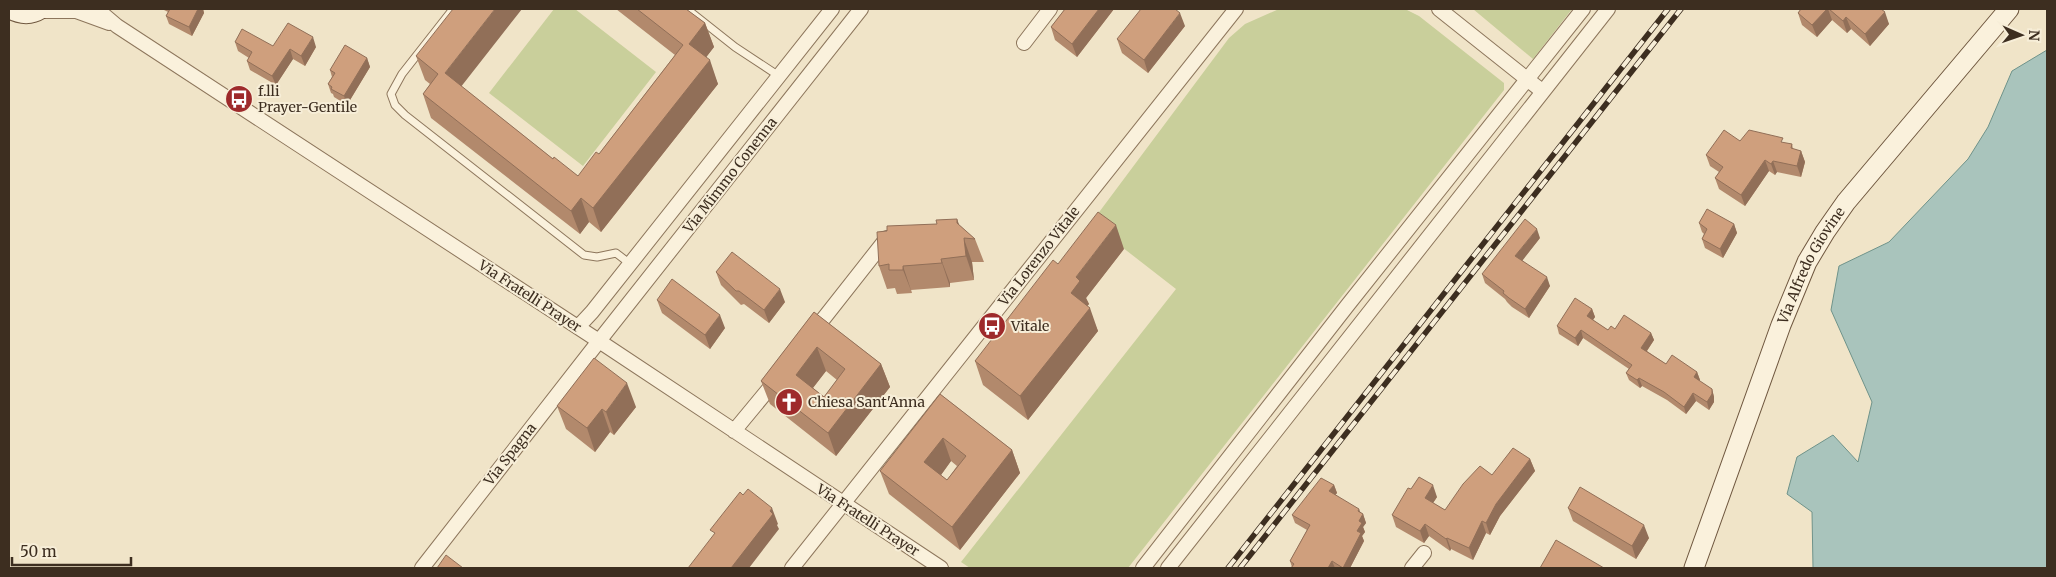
<svg xmlns="http://www.w3.org/2000/svg" width="2056" height="577" viewBox="0 0 2056 577" font-family="Merriweather,serif">
  <rect width="100%" height="100%" fill="#f0e4c8"/>
  <path fill="#c9cf9b" d="M554,9h21l81,63 -73,94 -94,-73z
    M1279,9h126l14,7 85,67v7l-376,478h-158l-9,-6 215,-273 -85,-66 138,-185 16,-14z
    M1473,9h99l-39,50z"/>
  <path fill="#a9c4bc" stroke="#6f938a" d="M2047,50v518h-234l-1,-56 -25,-18 10,-37 36,-22 25,27 14,-60 -41,-92 8,-44 50,-24 79,-83 20,-32 24,-56z"/>
  <g fill="none" stroke-linecap="round" stroke-linejoin="round">
    <g stroke="#8d765c" stroke-width="9">
      <path id="lane" d="M453,9l-51,65 -11,20 4,11 10,10 179,140 13,2 19,-4 13,10
        M687,9l48,38 44,29"/>
    </g>
    <g stroke="#8d765c" stroke-width="16">
      <path id="street" d="M97,9l20,17 482,315 342,227
        M1439,9l103,82
        M38,11h38l33,12
        M1024,43l26,-34
        M578,327l14,-15 240,-303
        M813,332l74,-94
        M734,431l43,-52
        M422,568l177,-227 262,-332
        M792,568l444,-559
        M1143,568l204,-262 236,-297
        M1168,568l440,-559
        M1412,568l12,-15"/>
    </g>
    <g stroke="#6f573f" stroke-width="21">
      <g id="secondary">
        <path d="M10,9c11,6 20,7 31,0"/>
        <path id="s1" d="M1694,568l87,-243 26,-63 18,-30 21,-30 163,-193"/>
      </g>
    </g>
    <use href="#lane" stroke="#faf1dc" stroke-width="7"/>
    <use href="#street" stroke="#faf1dc" stroke-width="14"/>
    <use href="#secondary" stroke="#faf1dc" stroke-width="19"/>
    <g stroke="#3d2e20" stroke-width="5.5">
      <path id="rail" d="M1228,568l440,-559
        M1240,568l441,-559"/>
    </g>
    <use href="#rail" stroke="#f7eed8" stroke-width="4" stroke-dasharray="11" stroke-linecap="butt"/>
  </g>
  <path fill="#b2896c" fill-rule="evenodd" d="M162,9h41l1,4 -12,23 -23,-12 -3,-8 2,-4z
    M616,9h70l19,14 9,24 -8,10 12,27 -117,148 -12,-10 -9,12 -149,-116 -8,-24 7,-10 -5,-4 -9,-24 45,30 92,73 25,17 21,-22 76,-99z
    M1065,9h49l-37,48 -22,-17 -4,-13z
    M1801,9h80l8,15 -19,22 -19,-17 -4,4 -15,-13 -15,17 -15,-12 -4,-12z
    M1185,26l-37,47 -26,-20 -5,-14z
    M235,42l38,4 43,1 -11,19 -12,-7 -17,26 -26,-15 -3,-9 2,-3 -11,-7z
    M367,58l3,9 -23,38 -13,-8 -1,-3 -2,-1 -3,-9 4,-7 -2,-7z
    M1740,141l44,2 8,1 1,5 8,2 4,11 -4,15 -24,-5 -2,3 -6,-4 -24,35 -26,-17 -4,-11 4,-6 -9,-6 -4,-11z
    M957,219l2,6 16,14 9,23h-12l2,18 -24,3v4l-39,3 1,3 -15,1 -2,-6 -8,1 -8,-23 8,-35 50,-7z
    M1699,223l35,1 3,9 -14,25 -18,-10 -3,-9 2,-5 -2,-2z
    M1540,238l-18,22 28,26 -21,32 -17,-11 -5,-5 -2,-3 -20,-16 -3,-9z
    M1124,249l-38,49 3,6 -2,2 11,25 -70,89 -45,-35 -8,-24z
    M716,272l69,30 -16,21 -25,-19 -3,1 -20,-20z
    M657,300l68,28 -15,21 -48,-36z
    M1592,309l3,8 -2,3 15,10 7,-1 36,4 3,7 -7,11 19,13 31,8 3,8 -1,1 13,8 2,8v5l-5,8 -13,-9 -10,13 -19,-14 -25,-14 -2,2 -11,-8 -3,-7 3,-4 -46,-31 -5,8 -19,-12 -2,-8z
    M814,312l67,52 9,23 -54,69 -66,-52 -9,-23zM826,371l11,9 -13,17 -11,-9z
    M940,394l72,56 8,23 -60,77 -71,-56 -9,-23zM951,461l6,5 -10,14 -6,-5z
    M557,406l79,1 -22,28 -4,-3 -15,20 -29,-23z
    M1530,459l5,12 -35,45 -10,19 -4,-2 -13,27 -22,-11 -1,2 -21,-15 -5,7 -28,-16 -4,-12 19,-26 26,8 -4,6 12,7 47,-35z
    M1334,485l3,8 -2,2 28,19 3,9 -3,4 2,5 -3,4 2,5 -14,27h-59l1,-1 -2,-6 17,-31 -12,-7 -3,-8z
    M1568,508l81,30 -13,21 -63,-38z"/>
  <path fill="#916f58" d="M198,9h5l1,4 -12,23 -3,-9z
    M495,9h27l-69,88 -8,-24z
    M1099,9h15l-37,48 -5,-13z
    M1827,9h1l4,11 -15,17 -5,-12z
    M1885,12l4,12 -19,22 -5,-12z
    M1180,13l5,13 -37,47 -4,-13z
    M1846,17l5,12 -4,4 -4,-12z
    M705,23l9,24 -16,21 -9,-24z
    M313,37l3,10 -11,19 -4,-10z
    M290,49l3,10 -17,26 -4,-9z
    M367,58l3,9 -23,38 -3,-9z
    M710,60l8,24 -117,148 -8,-24z
    M1801,151l4,11 -4,15 -4,-11z
    M1765,160l4,11 -24,35 -4,-11z
    M1773,161l4,11 -2,3 -4,-11z
    M581,198l8,24 -9,12 -9,-23z
    M957,219l15,43 2,18 -8,-24 -9,-33z
    M1734,224l3,9 -14,25 -3,-9z
    M1116,225l8,24 -38,49 3,6 -10,12 -8,-23 5,-16z
    M1537,229l3,9 -21,27 -4,-9z
    M941,259l9,24v4l-8,-24z
    M903,266l9,27 -9,-23z
    M1547,277l3,9 -21,32 -4,-9z
    M780,289l5,13 -16,21 -5,-13z
    M1090,308l8,23 -70,89 -8,-24z
    M1592,309l3,8 -5,7 -3,-8z
    M720,315l5,13 -15,21 -5,-14z
    M1581,330l2,8 -5,8 -3,-8z
    M1651,333l3,7 -10,15 -3,-7z
    M817,347l9,24 -21,27 -9,-23z
    M881,364l9,23 -54,69 -8,-23z
    M1697,372l3,8 -3,5 -3,-8z
    M1639,378l3,8 -2,2 -3,-8z
    M627,383l9,24 -22,28 -8,-23z
    M1712,389l2,8v5l-5,8 -2,-8z
    M1693,393l3,8 -10,13 -2,-7z
    M602,409l8,23 -15,20 -8,-24z
    M943,438l8,23 -18,25 -9,-24z
    M1012,450l8,23 -60,77 -8,-23z
    M1530,459l5,12 -35,45 -10,19 -4,-12 10,-19z
    M1334,485l3,8 -5,6 -3,-8z
    M1433,485l4,12 -8,12 -4,-11z
    M772,508l6,16 -1,1 2,4 -30,39h-18z
    M1359,509l3,7 1,-2 3,9 -3,4 2,5 -3,4 2,5 -14,27h-7l14,-37 2,-10 -1,-10z
    M1482,521l4,12 -13,27 -4,-12z
    M1425,524l4,12 -5,7 -4,-12z
    M1644,525l5,13 -13,21 -4,-13z
    M1447,538l4,11 -1,2 -4,-12z
    M1332,561l3,7h-7z"/>
  <path fill="#cf9f7d" stroke="#916f58" fill-rule="evenodd" d="M170,9h28l-9,18 -23,-11z
    M453,9h42l-50,64 108,86 1,-2 24,19 18,-24 3,2 84,-109 -46,-36h49l19,14 -16,21 21,16 -117,148 -12,-10 -10,13 -148,-117 15,-20 -22,-18z
    M1065,9h34l-27,35 -21,-17z
    M1141,9h34l5,4 -36,47 -27,-21z
    M1801,9h26l-15,16 -14,-12z
    M1829,9h52l4,3 -20,22 -19,-17 -3,4z
    M288,23l25,14 -12,19 -11,-7 -18,27 -25,-15 5,-9 -17,-10 7,-13 31,17z
    M345,45l22,13 -23,38 -13,-7 1,-2 -4,-3 7,-11 -5,-3z
    M1724,130l16,11 9,-11 34,8 -2,4 11,2 -1,4 10,3 -4,15 -24,-5 -2,3 -6,-4 -24,35 -26,-17 8,-11 -17,-12z
    M1707,209l27,15 -14,25 -18,-10 5,-10 -8,-6z
    M1098,212l18,13 -40,52 4,4 -9,12 19,15 -70,88 -45,-35 78,-101 5,4z
    M957,219v4l18,16 -11,-1 2,18 -25,3 1,4 -39,3v4h-14v-6l-10,2 -2,-34 10,-1v-5l50,-2 -1,-4z
    M1525,219l12,10 -22,27 32,21 -22,32 -16,-11 -6,-5 1,-2 -22,-17z
    M732,252l48,37 -16,21 -25,-19h-3l-20,-19z
    M672,279l48,36 -15,20 -48,-35z
    M1575,298l17,11 -5,7 21,14 3,-4 4,3 9,-14 27,18 -10,15 25,16 6,-9 25,17 -3,5 18,12v5l-5,8 -14,-9 -9,14 -20,-15 -25,-14 -2,2 -11,-7 6,-8 -51,-35 -6,8 -18,-12z
    M814,312l67,52 -53,69 -67,-52zM817,347l28,22 -21,28 -28,-22z
    M594,358l33,25 -21,29 -4,-3 -15,19 -30,-22z
    M940,394l72,56 -60,77 -72,-56zM943,438l23,18 -19,24 -23,-18z
    M1513,448l17,11 -34,45 -10,19 -4,-2 -13,27 -22,-10 -1,1 -21,-15 -5,7 -28,-16 16,-27 3,1 8,-12 14,8 -8,13 20,12 18,-26 17,-18 12,9z
    M1321,478l13,7 -5,6 30,18 -1,2 5,3 -4,7 3,2 -5,8 4,2 -18,35 -11,-7 -4,7h-37l3,-4 -4,-3 20,-36 -18,-10z
    M1580,487l64,38 -12,21 -64,-38z
    M748,489l24,19 -2,3 3,3 -42,54h-43l27,-35 -5,-3 30,-38 3,3z
    M1556,540l48,28h-64z
    M446,555l17,13h-26z"/>
  <defs>
    <g id="bus-disc" transform="scale(1.4375)"><circle r="9.5" fill="#9e2a2b" stroke="#f7eed8"/><path d="M-5-6H5V4H4V6H2V4H-2V6H-4V4H-5ZM-3.5-4V0h7V-4ZM-3.5 1.2v1.5H-2V1.2ZM2 1.2v1.5H3.5V1.2Z" fill="#fff"/></g>
    <g id="church-disc" transform="scale(1.4375)"><circle r="9.5" fill="#9e2a2b" stroke="#f7eed8"/><path d="M-1.2-6h2.4v3.5h3.3v2.4h-3.3V6h-2.4V-.1h-3.3v-2.4h3.3Z" fill="#fff"/></g>
  </defs>
  <g fill-rule="evenodd">
    <use href="#bus-disc" x="239" y="99"/>
    <use href="#bus-disc" x="992" y="326"/>
    <use href="#church-disc" x="789" y="402"/>
  </g>
  <g text-anchor="middle" dominant-baseline="central" stroke-width="4" stroke-linejoin="round" paint-order="stroke">
    <g font-size="14" fill="#3d2e20" stroke="#f7eed8" text-anchor="start">
      <text x="258" y="91">f.lli<tspan x="258" dy="16">Prayer-Gentile</tspan></text>
      <text x="1011" y="326">Vitale</text>
      <text x="808" y="402">Chiesa Sant'Anna</text>
    </g>
    <g font-size="14" fill="#3d2e20" stroke="#f7eed8">
      <text transform="translate(730 175) rotate(-52)">Via Mimmo Conenna</text>
      <text transform="translate(1039 256) rotate(-52)">Via Lorenzo Vitale</text>
      <text stroke="none"><textPath href="#s1" startOffset="325">Via Alfredo Giovine</textPath></text>
      <text transform="translate(530 296) rotate(33)">Via Fratelli Prayer</text>
      <text transform="translate(510 454) rotate(-52)">Via Spagna</text>
      <text transform="translate(868 520) rotate(33)">Via Fratelli Prayer</text>
    </g>
  </g>
  <rect width="2056" height="577" fill="none" stroke="#3d2e20" stroke-width="20"/>
  <g transform="translate(2021 35) rotate(92)" stroke="#f7eed8" stroke-width="4" paint-order="stroke">
  <path d="M0-4L9 19L0 12L-9 19Z" fill="#3d2e20"/>
  <text y="-8" font-size="14" font-weight="bold" text-anchor="middle" fill="#3d2e20">N</text>
  </g>
  <path d="M12 557v8h119v-8" fill="none" stroke="#3d2e20" stroke-width="2.5"/>
  <text x="20" y="557" font-size="15" fill="#3d2e20" stroke="#f7eed8" stroke-width="4" paint-order="stroke">50 m</text>
</svg>
